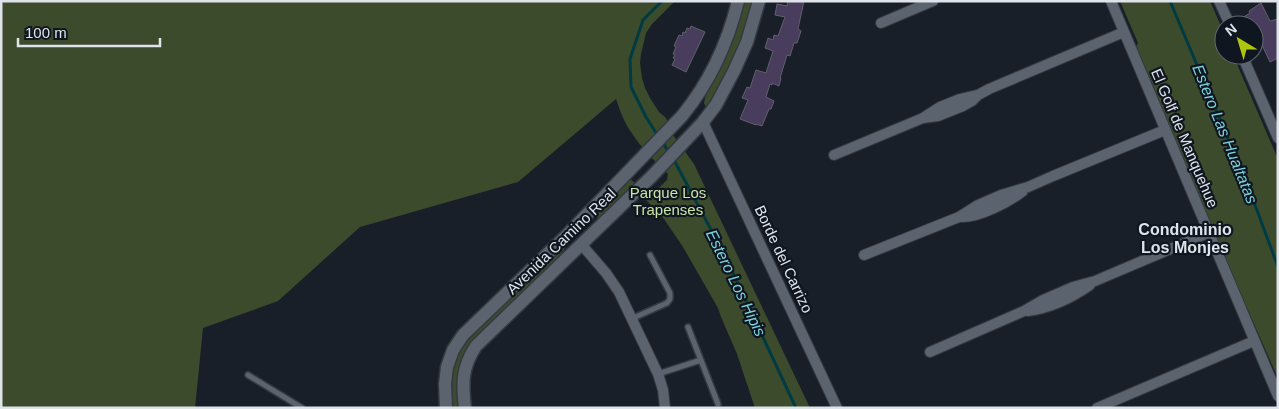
<svg xmlns="http://www.w3.org/2000/svg" width="1279" height="409" viewBox="0 0 1279 409" font-family="Helvetica,sans-serif">
  <rect width="100%" height="100%" fill="#181f28"/>
  <path fill="#3d4b2d" d="M1,1h674l-23,23 -6,9 -5,21 -1,9 2,15 3,10 5,10 9,14 7,6 7,17 21,29 116,244h-55l-18,-54 -16,-37 -3,-9 -35,-61 -19,-28 -18,-19 21,-20 1,-6c-13,-13 -27,-26 -37,-42 -7,-10 -11,-21 -15,-33l-98,83 -158,45 -82,74 -75,27 -8,80h-194z
    M744,1h9l-7,28 -11,28 -26,47 -3,4 -2,-5 2,-9z
    M1120,1h90l14,32v22h9l45,104v219l-102,-231 -40,-100 2,-4z
    M629,178l7,6 -37,35 -5,-4z
    M588,221l1,2 -21,21 -15,21 -94,106 -2,13 3,24h-8c-3,-28 -1,-44 14,-68z"/>
  <g fill="none" stroke-linecap="round" stroke-linejoin="round">
    <path stroke="#003b42" stroke-width="3" d="M1170,1l78,185 30,81
      M658,136l-12,-19 -15,-30 -1,-28 13,-39 19,-19
      M662,141l7,12
      M673,158l53,100 70,150"/>
  </g>
  <path fill="#493d5d" stroke="#635e6b" d="M788,1h16l-6,28 3,2 -4,12h-3l-4,13 -3,-1 -7,23h1l-2,8 -7,-3v2l-2,-1 -4,13 8,4 -3,8h-2l-7,17 -6,-2v1l-16,-6 8,-19 -6,-2 5,-11 3,1 6,-18 10,3 7,-22 -8,-3 3,-10 5,2 1,-5 4,1 7,-19 -10,-2 2,-11 10,2z
    M1261,3l9,18 8,-2v39l-8,4 -16,-34v-3h-1l-2,-3 -6,3 -3,-7 8,-5 -1,-2z
    M691,26l14,6 -19,40 -14,-7 3,-6 -2,-1 2,-3 -2,-1 3,-7 -2,-1 5,-11 3,1 1,-4 2,1 2,-5 3,1z"/>
  <g fill="none" stroke-linecap="round" stroke-linejoin="round">
    <g stroke="#343941" stroke-width="8">
      <path id="service" d="M631,319l36,-16 3,-4v-6l-20,-38
        M688,327l30,77
        M658,374l43,-14
        M248,375l54,33"/>
    </g>
    <g stroke="#343941" stroke-width="12">
      <path id="minor" d="M1111,1l167,395
        M1219,1l11,24
        M881,23l52,-22
        M1242,55l36,83
        M923,118l15,-2 25,-10 9,-5 6,-6 11,-6 135,-57
        M703,122l134,286
        M834,155l89,-37 17,-11 20,-8 17,-4
        M962,217c18,0 47,-15 61,-26
        M581,244l25,29 13,19 39,82 5,16 2,18
        M864,255l95,-38 19,-12 23,-10 27,-8 25,-11 112,-46
        M1028,311c22,-3 45,-14 62,-26
        M930,352l94,-41 19,-11 30,-13 22,-6 113,-48
        M1097,408l157,-67"/>
    </g>
    <g stroke="#343941" stroke-width="15">
      <path id="secondary" d="M446,408l-1,-24 2,-17 6,-17 10,-15 103,-99 116,-120c27,-33 46,-74 56,-115
        M465,408c-3,-25 -3,-41 11,-62l175,-169 52,-55 13,-17 18,-34 13,-29 12,-41"/>
    </g>
    <use href="#service" stroke="#5b636f" stroke-width="5"/>
    <use href="#minor" stroke="#5b636f" stroke-width="10"/>
    <use href="#secondary" stroke="#5b636f" stroke-width="12"/>
  </g>
  <g text-anchor="middle" dominant-baseline="central" stroke-width="4.5" stroke-linejoin="round" paint-order="stroke">
    <g font-size="15" fill="#dfe4eb" stroke="#0f161f">
      <text transform="translate(1185 138) rotate(67)">El Golf de Manquehue</text>
      <text transform="translate(561 241) rotate(-44)">Avenida Camino Real</text>
      <text transform="translate(784 259) rotate(65)">Borde del Carrizo</text>
    </g>
    <g font-size="15" fill="#c8e5a8" stroke="#0f161f">
      <text x="668" y="192">Parque Los<tspan x="668" dy="17">Trapenses</tspan></text>
    </g>
    <g font-size="16" font-style="italic" fill="#7bd2df" stroke="#0f161f">
      <text transform="translate(1225 134) rotate(68)">Estero Las Hualtatas</text>
      <text transform="translate(736 283) rotate(64)">Estero Los Hipis</text>
    </g>
    <g font-size="16" font-weight="bold" fill="#dfe4eb" stroke="#0f161f">
      <text x="1185" y="229">Condominio<tspan x="1185" dy="18">Los Monjes</tspan></text>
    </g>
  </g>
  <rect width="1279" height="409" fill="none" stroke="#dfe4eb" stroke-width="5"/>
  <g transform="translate(1239 40) rotate(322)"><circle r="24" fill="#0f161f" stroke="#626871"/>
  <path d="M0-4L9 19L0 12L-9 19Z" fill="#adc60d"/>
  <text y="-8" font-size="14" font-weight="bold" text-anchor="middle" fill="#dfe4eb">N</text>
  </g>
  <path d="M18 38v8h142v-8" fill="none" stroke="#dfe4eb" stroke-width="2.5"/>
  <text x="25" y="38" font-size="15" fill="#dfe4eb" stroke="#0f161f" stroke-width="4" paint-order="stroke">100 m</text>
</svg>
